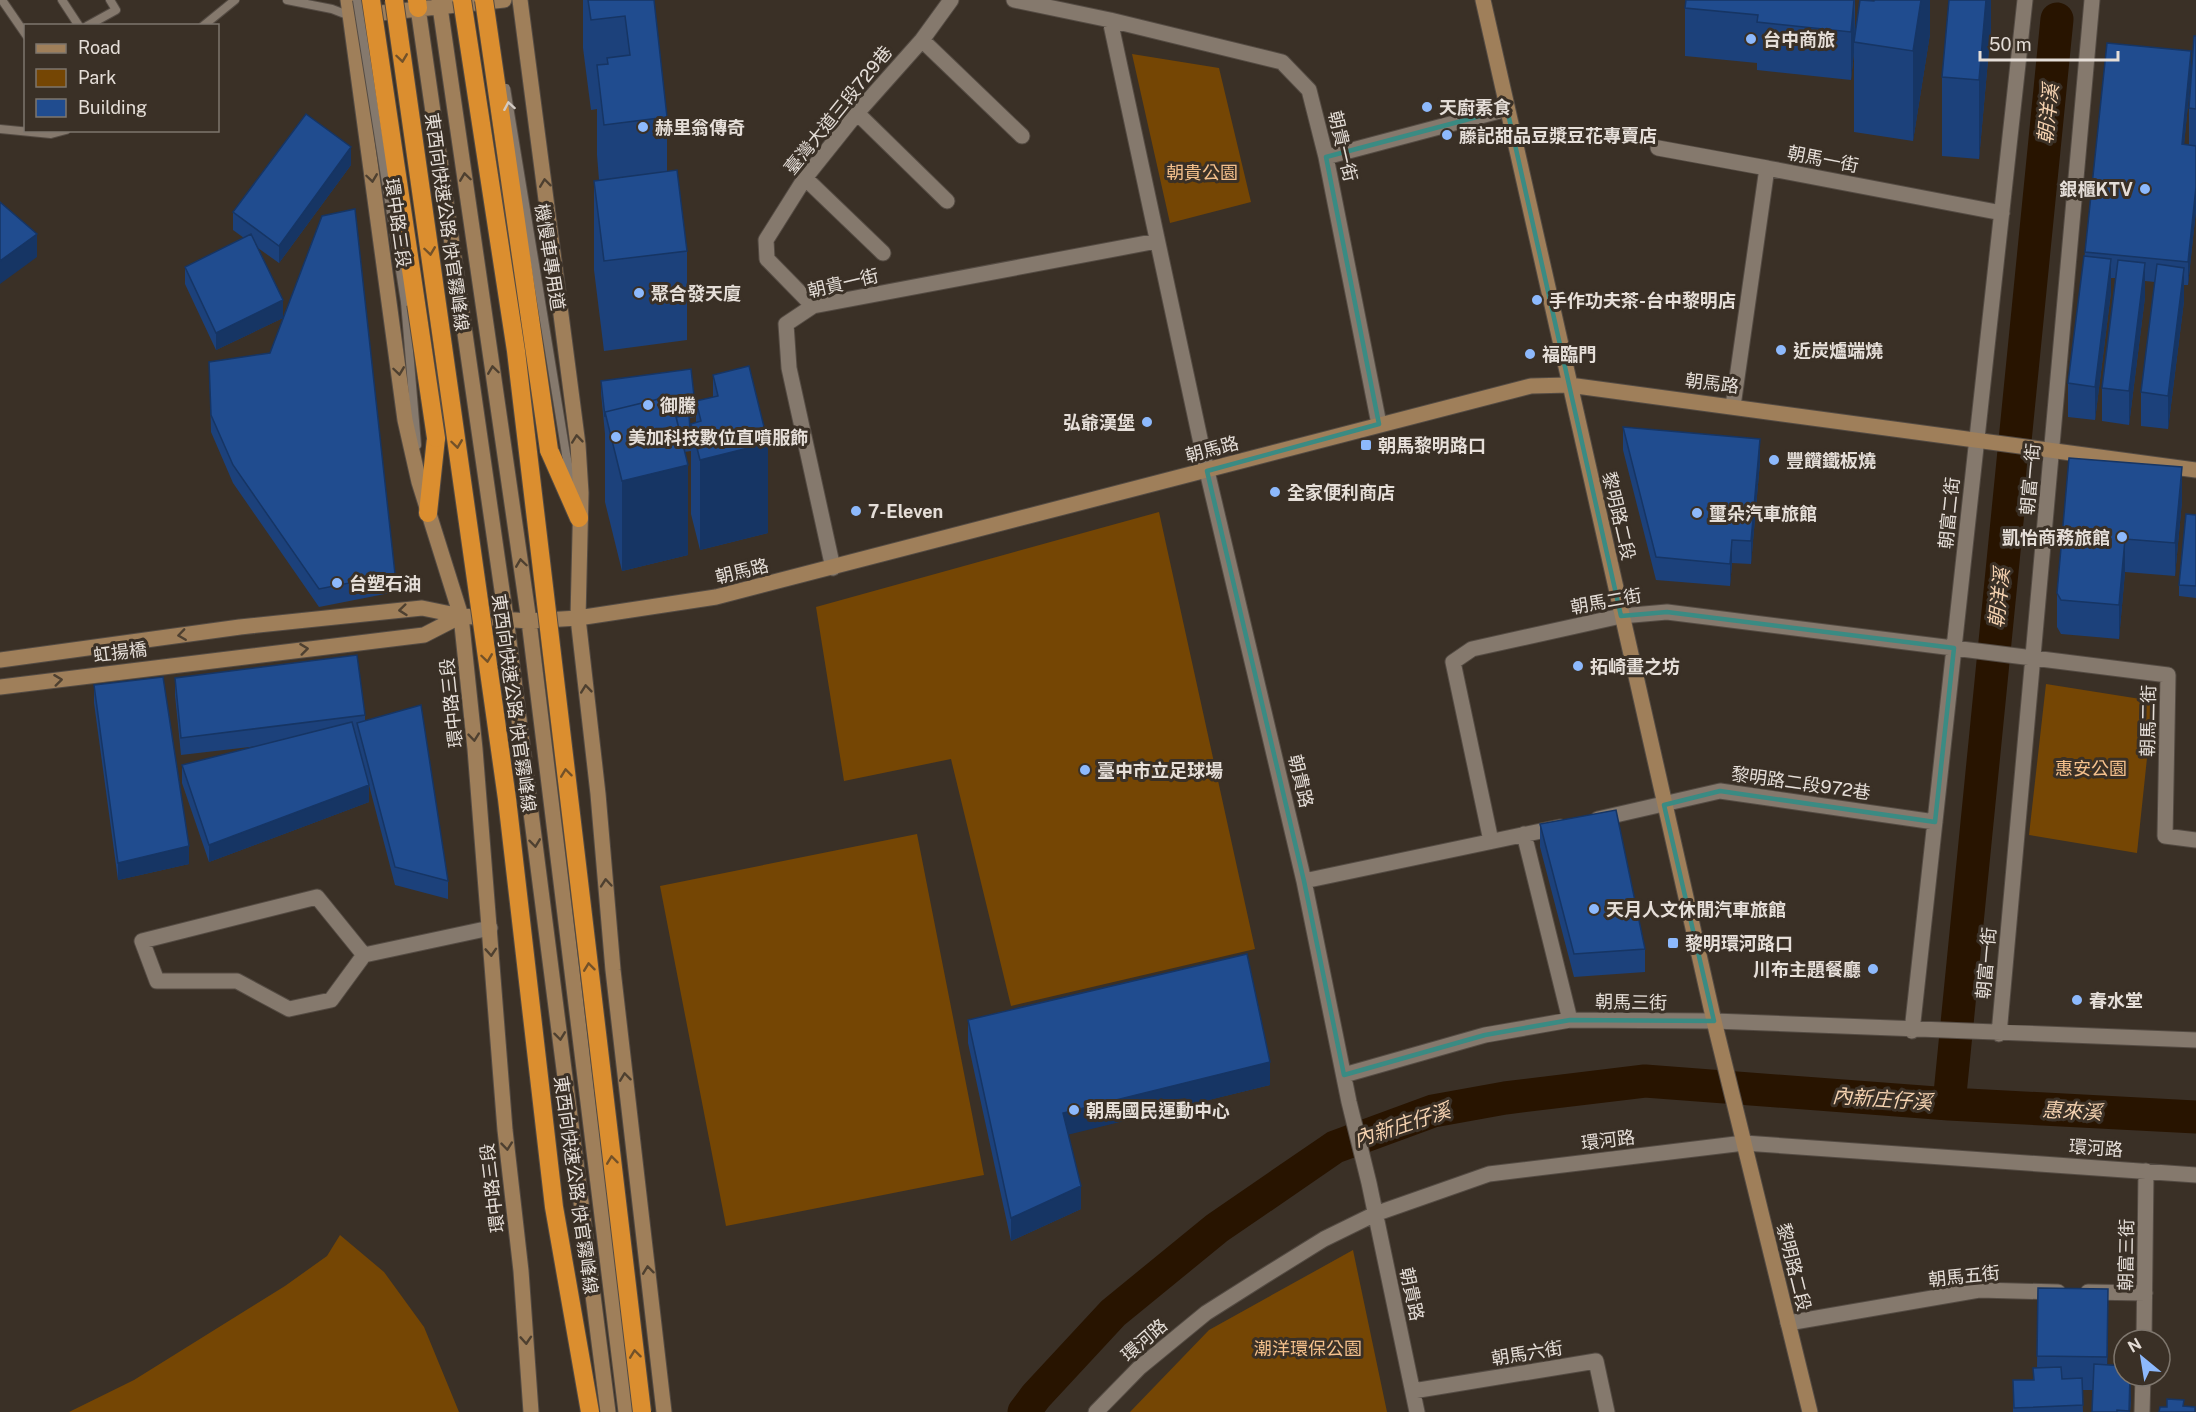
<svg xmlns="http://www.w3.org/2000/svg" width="2196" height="1412" viewBox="0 0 2196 1412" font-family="'Public Sans','Noto Sans TC',sans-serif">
  <rect width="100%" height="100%" fill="#3a3026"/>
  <path fill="#754604" d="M1132,54l87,14 32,134 -81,21z
    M1159,512l96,437 -244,57 -60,-247 -107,22 -28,-174z
    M2046,684l107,17 -16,152 -108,-18z
    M917,834l67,341 -258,51 -66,-340z
    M340,1235l44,37 40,55 35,85h-390l65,-32 151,-94 42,-30z
    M1353,1250l34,162h-257l79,-82z"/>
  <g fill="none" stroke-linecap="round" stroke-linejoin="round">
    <path stroke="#281400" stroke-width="33" d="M1949,1104l108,-1085
      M1024,1412l12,-16 77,-83 104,-85 118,-81 98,-36 72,-13 140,-17 304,23 247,13"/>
    <g stroke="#544b43" stroke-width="10">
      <path id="lane" d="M2,0l24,35
        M62,0l17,26
        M287,0l45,9 18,7
        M87,26l29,-16 -6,-10
        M203,26l32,-26
        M0,129l51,5 15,-4
        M405,302l12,143
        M566,454l6,31"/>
    </g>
    <g stroke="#544b43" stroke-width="17">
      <path id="street" d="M1014,0l96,20 172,42 27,28 17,67 53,267
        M1110,20l97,451 97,410 45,221 20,81 48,229
        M922,40l100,96
        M857,113l90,88
        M1658,148l109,20
        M1326,157l181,-48
        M805,178l78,75
        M813,306l-46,-47 -1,-19 39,-62 52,-65 65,-73 29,-40
        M1733,406l34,-238 235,45
        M833,568l-44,-200 -3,-44 27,-18 344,-65
        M1598,819l122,-28 215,31
        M1524,834l46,186
        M1491,841l-38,-179 19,-13 149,-33 46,-4 501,63 -3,161 31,4
        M1304,881l256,-54
        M364,955l-47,-58 -175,44 15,40h80l52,28 42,-9 33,-45 126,-27
        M1912,1031l113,-1031
        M1999,1034l93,-1034
        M1344,1075l141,-40 85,-15 144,1 482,19
        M2088,1292l57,1
        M1788,1323l191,-33 79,2
        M2144,1340l2,-169
        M1413,1391l183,-30 11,51
        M1096,1412l43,-44 67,-55 60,-38 58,-36 51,-25 114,-40 255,-31 452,32
        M2142,1412l1,-36"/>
    </g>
    <g stroke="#544b43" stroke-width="17">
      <path id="secondary" d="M348,0l57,420 14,62 42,134 14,133 30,381 16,141 10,141
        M439,0l90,621 97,791
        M520,0l58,445 3,48 -3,125 20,176 15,176 51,442
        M1483,0l231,1021 96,391
        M418,8l88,610 102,794
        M362,15l142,-15
        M0,660l240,-33 182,-19 39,8 68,5 49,-3 138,-21 815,-211 38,-1 627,85
        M0,687l424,-52 37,-19"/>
    </g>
    <g stroke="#544b43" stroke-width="20">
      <path id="highway" d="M417,0l1,8
        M549,450l30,68
        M428,513l8,-75"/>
    </g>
    <use href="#lane" stroke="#85796d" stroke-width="8"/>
    <use href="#street" stroke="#85796d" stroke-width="15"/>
    <use href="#secondary" stroke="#9f7f5a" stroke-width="15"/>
    <use href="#highway" stroke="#db8e2f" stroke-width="18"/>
    <g stroke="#544b43" stroke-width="10" stroke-linecap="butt">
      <path id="lane-bridge" d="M357,0l48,302
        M506,88l60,366"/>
    </g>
    <g stroke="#544b43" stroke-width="20" stroke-linecap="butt">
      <path id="highway-bridge" d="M371,0l65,438
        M394,0l113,799 47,408 36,205
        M462,0l54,351 126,1061
        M484,0l65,450"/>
    </g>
    <use href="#lane-bridge" stroke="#85796d" stroke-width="8"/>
    <use href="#highway-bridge" stroke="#db8e2f" stroke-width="18"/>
  </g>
  <path fill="#1c417b" d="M583,0h71l13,117v54l20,80v89l-83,11 -10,-81v-89l5,-1 -2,-25v-46l-6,1 -8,-62z
    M1855,0v36l19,-35 56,-1v34l-17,107 -59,-9v-80l-3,28 -94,-10v-7l-72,-7v-48z
    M1991,0v27l-12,132 -37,-3v-79z
    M2196,36v174l-8,75h-4v16l-16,128 -27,-3v-34l14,-110 -10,-1v16l-16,128 -27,-4v-33l14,-110h-5v14l-16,128 -27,-3v-34l17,-131 106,-178 -7,70 5,1v-37z
    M351,165l-72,98 -21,-15 25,70 -67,32 -31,-66v-17l59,-29 -11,-8v-18z
    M209,362l186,212v18l-76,15 -86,-124 -22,-51z
    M713,375l55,158 -68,17 -9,-36v-63l-7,1 4,103 -66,16 -17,-69v-68l-4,-41v-12l94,24v12l-6,1 2,19v-13l5,-1v-22l17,-4z
    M1623,427l137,35 -9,102 -19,-1 -2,23 -74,-6 -33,-130z
    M2069,458l113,43 -7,75 -50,-4 -6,67 -58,-5 -4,-7v-34z
    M2196,515v83l-17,-2v-11z
    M175,678l190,37v6l83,160v18l-53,-14 -26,-100v17l-160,60 -27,-79v-18l76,-19 -77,9 -6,-60z
    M94,685l95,179 -71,16 -24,-177z
    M1540,824l105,125v23l-71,5 -34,-130z
    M968,1020l302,65 -202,49 13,75 -70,32 -43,-198z
    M2038,1288l70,35 -1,42 24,35 -1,12h-38l1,-22h-11l1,22h-70v-32h20v-12h4z"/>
  <path fill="#163564" d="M1854,0l1,42h-1v10l-3,28v-48z
    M1921,0h9v34l-17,107v-90z
    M1986,0h5v27l-12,132v-79z
    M2191,51v23l-9,93v-23z
    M351,147v18l-72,98v-17z
    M2196,187v23l-8,75v-23z
    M37,234v23l-37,27v-23z
    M2111,259v33l-16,128v-33z
    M2145,263v34l-16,128v-34z
    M2184,268v33l-16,128v-33z
    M283,300v18l-67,32v-17z
    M1760,439v23l-9,102v-23z
    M768,443v90l-68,17v-90z
    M688,465v90l-66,16v-90z
    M2182,467v34l-7,75v-33z
    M2125,539v33l-6,67v-34z
    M1732,540v23l-2,23v-22z
    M369,785v17l-160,60v-17z
    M189,846v18l-71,16v-17z
    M1270,1062v23l-207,51v-23z
    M1081,1186v23l-70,32v-23z
    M2108,1289v34l-1,68v-34z
    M2130,1376l1,24 -1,12h-1z"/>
  <path fill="#204c8f" stroke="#163564" stroke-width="1.5" d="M588,0h66l13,117 -63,8 -7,-60 11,-1 -1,-6 23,-3 -5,-39 -34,4z
    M1686,0h168l-3,32 -94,-10 1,-7 -73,-7z
    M1860,0l14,1 1,-1h46l-8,51 -59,-9z
    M1949,0h37l-7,80 -37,-3z
    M2194,36h2v73l-7,-1z
    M2107,43l84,8 -9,93 14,2v41l-8,75 -103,-10z
    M306,114l45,33 -72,99 -46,-34z
    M677,170l10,81 -83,10 -10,-80z
    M0,202l37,32 -37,27z
    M355,209l40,365 -76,15 -86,-124 -22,-50 -2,-53 61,-9 52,-137z
    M251,234l32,66 -67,33 -31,-66z
    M2084,256l27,3 -16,128 -27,-4z
    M2118,260l27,3 -16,128 -27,-3z
    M2157,264l27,4 -16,128 -27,-4z
    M749,366l19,77 -68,17 -9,-36 10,-3 -5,-20 22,-5 -5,-21z
    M691,369l4,36 -21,3 -3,-12 -66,16v5l-4,-36z
    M671,396l17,69 -66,16 -17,-69z
    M689,415l2,30 -8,1 -7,-29z
    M1623,427l137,12 -9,102 -19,-1 -2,24 -74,-7z
    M2069,458l113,9 -7,76 -50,-4 -6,66 -58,-5 -4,-7z
    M2186,514l10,1v71l-17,-1z
    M357,655l8,60 -184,23 -6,-60z
    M163,677l26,169 -71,17 -24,-178z
    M421,705l27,176 -53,-14 -38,-144z
    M352,722l17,63 -160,60 -27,-80z
    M1616,810l29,139 -71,5 -34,-130z
    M1247,954l23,108 -207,51 18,73 -70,32 -43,-198z
    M2038,1288l70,1 -1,68 -70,-1z
    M2094,1364l30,2v10h6l-1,35 -12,-1v2h-25z
    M2061,1367l1,12 20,-1 1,27 -69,3 -1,-28h21l-1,-12z
    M2167,1399l17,1 -1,6 12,1v5h-36l1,-5h7z"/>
  <defs><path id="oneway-chevron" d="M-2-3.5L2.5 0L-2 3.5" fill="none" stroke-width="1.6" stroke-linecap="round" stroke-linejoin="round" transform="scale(1.5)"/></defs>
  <g stroke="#725129">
    <use href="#oneway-chevron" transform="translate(402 58) rotate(82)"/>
    <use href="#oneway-chevron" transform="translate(430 251) rotate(82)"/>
    <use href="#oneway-chevron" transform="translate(457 444) rotate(82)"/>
    <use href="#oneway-chevron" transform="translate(487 658) rotate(82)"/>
    <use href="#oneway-chevron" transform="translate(566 773) rotate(-97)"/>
    <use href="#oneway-chevron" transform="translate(589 967) rotate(-97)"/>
    <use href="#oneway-chevron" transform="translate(612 1160) rotate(-97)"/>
    <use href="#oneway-chevron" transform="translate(635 1354) rotate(-97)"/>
  </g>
  <use stroke="#d2cac3" href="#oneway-chevron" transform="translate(509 106) rotate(-100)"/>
  <g stroke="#4e4030">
    <use href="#oneway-chevron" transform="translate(465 177) rotate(-98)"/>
    <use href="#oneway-chevron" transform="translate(372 178) rotate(82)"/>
    <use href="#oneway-chevron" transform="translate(545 183) rotate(-97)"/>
    <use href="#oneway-chevron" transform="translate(493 370) rotate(-98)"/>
    <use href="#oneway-chevron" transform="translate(399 371) rotate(82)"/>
    <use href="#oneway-chevron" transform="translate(577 439) rotate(-96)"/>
    <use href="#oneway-chevron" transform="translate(521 563) rotate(-98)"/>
    <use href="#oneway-chevron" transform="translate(403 610) rotate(174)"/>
    <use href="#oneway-chevron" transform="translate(182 635) rotate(172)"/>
    <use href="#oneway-chevron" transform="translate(304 649) rotate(-7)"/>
    <use href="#oneway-chevron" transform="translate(58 680) rotate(-7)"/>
    <use href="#oneway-chevron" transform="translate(586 689) rotate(-96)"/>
    <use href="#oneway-chevron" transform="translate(474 737) rotate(84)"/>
    <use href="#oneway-chevron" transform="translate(535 843) rotate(83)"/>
    <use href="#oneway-chevron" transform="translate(606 883) rotate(-95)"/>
    <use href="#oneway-chevron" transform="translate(491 952) rotate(86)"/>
    <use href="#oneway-chevron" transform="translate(560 1036) rotate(83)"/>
    <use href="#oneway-chevron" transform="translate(625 1077) rotate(-97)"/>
    <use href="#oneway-chevron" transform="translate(507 1146) rotate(84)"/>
    <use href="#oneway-chevron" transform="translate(648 1270) rotate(-97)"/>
    <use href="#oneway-chevron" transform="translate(526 1340) rotate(86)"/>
  </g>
  <path fill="none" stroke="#3a8b83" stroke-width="4.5" stroke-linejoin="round" d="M1507,109l114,507 46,-4 287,36 -19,174 -215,-31 -56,14 50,216 -144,-1 -85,15 -141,40 -40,-194 -97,-410 172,-47 -53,-267z"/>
  <g fill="#8db9fc" stroke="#3a3026" stroke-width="2">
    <circle cx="1751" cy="39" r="6"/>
    <circle cx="1427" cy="107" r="6"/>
    <circle cx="643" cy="127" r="6"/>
    <circle cx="1447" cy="135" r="6"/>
    <circle cx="2145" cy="189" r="6"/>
    <circle cx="639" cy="293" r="6"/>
    <circle cx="1537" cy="300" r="6"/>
    <circle cx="1781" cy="350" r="6"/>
    <circle cx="1530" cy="354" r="6"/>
    <circle cx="648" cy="405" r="6"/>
    <circle cx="1147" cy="422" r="6"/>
    <circle cx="616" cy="437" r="6"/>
    <rect x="1360" y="439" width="12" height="12" rx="3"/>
    <circle cx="1774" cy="460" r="6"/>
    <circle cx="1275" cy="492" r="6"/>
    <circle cx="856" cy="511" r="6"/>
    <circle cx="1697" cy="513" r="6"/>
    <circle cx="2122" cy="537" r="6"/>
    <circle cx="337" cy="583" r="6"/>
    <circle cx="1578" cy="666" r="6"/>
    <circle cx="1085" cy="770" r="6"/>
    <circle cx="1594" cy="909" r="6"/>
    <rect x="1667" y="937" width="12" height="12" rx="3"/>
    <circle cx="1873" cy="969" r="6"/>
    <circle cx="2077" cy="1000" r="6"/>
    <circle cx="1074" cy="1110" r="6"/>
  </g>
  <g text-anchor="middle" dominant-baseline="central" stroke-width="6" stroke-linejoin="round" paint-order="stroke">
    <g font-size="18" font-weight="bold" fill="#e5ded8" stroke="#3a3026" text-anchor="start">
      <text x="1763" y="39">台中商旅</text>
      <text x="1439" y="107">天廚素食</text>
      <text x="655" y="127">赫里翁傳奇</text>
      <text x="1459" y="135">藤記甜品豆漿豆花專賣店</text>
      <text x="2133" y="189" text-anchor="end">銀櫃KTV</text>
      <text x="651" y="293">聚合發天廈</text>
      <text x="1549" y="300">手作功夫茶-台中黎明店</text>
      <text x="1793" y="350">近炭爐端燒</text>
      <text x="1542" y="354">福臨門</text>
      <text x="660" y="405">御騰</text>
      <text x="1135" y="422" text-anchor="end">弘爺漢堡</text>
      <text x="628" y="437">美加科技數位直噴服飾</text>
      <text x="1378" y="445">朝馬黎明路口</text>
      <text x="1786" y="460">豐饡鐵板燒</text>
      <text x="1287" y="492">全家便利商店</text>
      <text x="868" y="511">7-Eleven</text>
      <text x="1709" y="513">璽朵汽車旅館</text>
      <text x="2110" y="537" text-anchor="end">凱怡商務旅館</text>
      <text x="349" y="583">台塑石油</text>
      <text x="1590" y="666">拓崎畫之坊</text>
      <text x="1097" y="770">臺中市立足球場</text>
      <text x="1606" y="909">天月人文休閒汽車旅館</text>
      <text x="1685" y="943">黎明環河路口</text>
      <text x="1861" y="969" text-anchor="end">川布主題餐廳</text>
      <text x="2089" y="1000">春水堂</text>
      <text x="1086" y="1110">朝馬國民運動中心</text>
    </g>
    <g font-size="18" fill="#e5ded8" stroke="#3a3026">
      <text transform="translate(838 110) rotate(-51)">臺灣大道三段729巷</text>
      <text transform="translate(1343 146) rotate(77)">朝貴一街</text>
      <text transform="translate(1823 159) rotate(11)">朝馬一街</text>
      <text transform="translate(447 222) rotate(82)">東西向快速公路 快官霧峰線</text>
      <text transform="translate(398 223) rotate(82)">環中路三段</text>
      <text transform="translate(550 257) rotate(81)">機慢車專用道</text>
      <text transform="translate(843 283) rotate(-13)">朝貴一街</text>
      <text transform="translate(1712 383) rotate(7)">朝馬路</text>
      <text transform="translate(1212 449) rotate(-15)">朝馬路</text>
      <text transform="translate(2030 479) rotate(-85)">朝富一街</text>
      <text transform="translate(1949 513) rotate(-84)">朝富二街</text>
      <text transform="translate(1619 516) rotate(77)">黎明路二段</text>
      <text transform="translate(742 571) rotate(-14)">朝馬路</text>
      <text transform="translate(1606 601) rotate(-10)">朝馬二街</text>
      <text transform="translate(120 652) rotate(-7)">虹揚橋</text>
      <text transform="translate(451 703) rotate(-96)">環中路三段</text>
      <text transform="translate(514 703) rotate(82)">東西向快速公路 快官霧峰線</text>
      <text transform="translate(2148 721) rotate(-89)">朝馬二街</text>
      <text transform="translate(1301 781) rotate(77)">朝貴路</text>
      <text transform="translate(1801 783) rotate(8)">黎明路二段972巷</text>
      <text transform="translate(1986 963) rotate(-85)">朝富一街</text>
      <text transform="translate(1631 1002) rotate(1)">朝馬三街</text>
      <text transform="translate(1608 1140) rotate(-7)">環河路</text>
      <text transform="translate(2096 1148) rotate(4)">環河路</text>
      <text transform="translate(576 1185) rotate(82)">東西向快速公路 快官霧峰線</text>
      <text transform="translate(492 1188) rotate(-97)">環中路三段</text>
      <text transform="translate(2126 1255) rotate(-89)">朝富三街</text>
      <text transform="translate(1794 1267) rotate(76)">黎明路二段</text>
      <text transform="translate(1964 1276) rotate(-6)">朝馬五街</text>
      <text transform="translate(1412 1294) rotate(78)">朝貴路</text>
      <text transform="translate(1144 1340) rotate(-41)">環河路</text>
      <text transform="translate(1527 1353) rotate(-9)">朝馬六街</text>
    </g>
    <g font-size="18" fill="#f4c08c" stroke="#3a3026">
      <text x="1202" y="172">朝貴公園</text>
      <text x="2091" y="768">惠安公園</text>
      <text x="1308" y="1348">潮洋環保公園</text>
    </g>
    <g font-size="20" font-style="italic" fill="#f5d2b0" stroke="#3a3026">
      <text transform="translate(2048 114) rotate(-84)">朝洋溪</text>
      <text transform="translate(1999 598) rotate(-84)">朝洋溪</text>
      <text transform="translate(1882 1099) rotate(4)">內新庄仔溪</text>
      <text transform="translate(2072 1111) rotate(3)">惠來溪</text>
      <text transform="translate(1402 1125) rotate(-18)">內新庄仔溪</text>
    </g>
  </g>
  <rect x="24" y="24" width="195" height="108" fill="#3a3026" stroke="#7e766d" stroke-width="1.5"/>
  <rect x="36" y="44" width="30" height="9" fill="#9f7f5a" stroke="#7e766d" stroke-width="1.5"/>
  <text x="78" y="54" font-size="18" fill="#e5ded8">Road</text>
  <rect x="36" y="69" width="30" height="18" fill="#754604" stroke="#7e766d" stroke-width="1.5"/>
  <text x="78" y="84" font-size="18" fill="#e5ded8">Park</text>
  <rect x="36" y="99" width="30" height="18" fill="#204c8f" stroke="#7e766d" stroke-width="1.5"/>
  <text x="78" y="114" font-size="18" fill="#e5ded8">Building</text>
  <g transform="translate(2142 1358) rotate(330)"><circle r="28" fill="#3a3026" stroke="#7e766d" stroke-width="1.5"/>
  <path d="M0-4.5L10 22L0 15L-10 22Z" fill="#8db9fc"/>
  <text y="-9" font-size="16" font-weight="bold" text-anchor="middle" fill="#e5ded8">N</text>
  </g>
  <path d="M1980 51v9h138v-9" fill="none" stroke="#e5ded8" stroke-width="3"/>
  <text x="1989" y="51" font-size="18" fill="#e5ded8" stroke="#3a3026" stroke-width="4.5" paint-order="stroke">50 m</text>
</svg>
